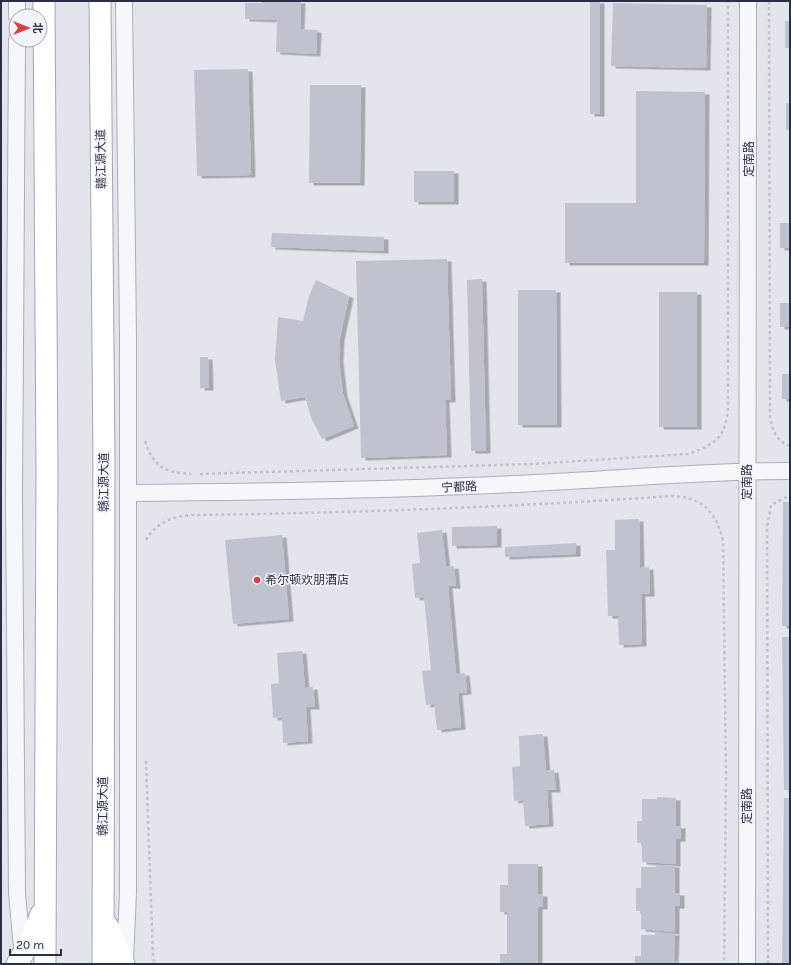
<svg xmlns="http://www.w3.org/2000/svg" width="791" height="965" viewBox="0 0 791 965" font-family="Karla,'Noto Sans SC',sans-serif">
  <defs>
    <filter id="shadow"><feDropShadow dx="4.5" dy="2.5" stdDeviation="0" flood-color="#0004"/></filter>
  </defs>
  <rect width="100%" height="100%" fill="#e3e5ec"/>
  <path fill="#bfc3cf" filter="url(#shadow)" d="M262,1h39l-1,28 17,1 -1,24 -40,-2 1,-32 -32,-1v-16h17z
    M590,1h10v113h-10z
    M613,3l94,2 -1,63 -95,-2z
    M785,21h5v27h-5z
    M248,69l3,106 -54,1 -3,-106z
    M310,85h51l-1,98h-51z
    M636,91l69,1 -1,171h-139v-60h71z
    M786,103h4v27h-4z
    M414,171h40v31h-40z
    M780,223h10v25h-10z
    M272,233l112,4v14l-113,-4z
    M447,259l4,141h-6l2,55 -86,3 -5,-197z
    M482,279l4,172h-15l-4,-171z
    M316,280l33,16 -9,42 -1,22 4,34 11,32 -32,13 -10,-19 -7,-23 -24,4 -6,-41 3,-43 25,4 6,-25z
    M518,290h38l1,135h-39z
    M659,292h38v135h-38z
    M780,303h10v24h-10z
    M200,357h8l1,31h-9z
    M782,374h8v25h-8z
    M783,502h7v124h-8z
    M639,519l1,49 9,-1 1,27h-9l1,50 -23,1 -1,-29h-10l-2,-66h9v-30z
    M497,526v19l-45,1v-19z
    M442,530l4,37 8,-1 2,20h-8l8,88 9,-1 2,19 -9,1 3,34 -24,3 -3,-26 -8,1 -4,-34 9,-1 -7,-73 -9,1 -3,-34 8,-1 -3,-30z
    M282,535l7,84 -56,5 -8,-84z
    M576,543v11l-71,3v-10z
    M782,637h8v153h-6z
    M302,651l3,37 8,-1 2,20h-9l2,34 -25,2 -1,-26 -9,1 -2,-34 8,-1 -2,-30z
    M543,734l3,37 8,-1 2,20h-9l2,34 -24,2 -2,-26 -9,1 -2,-34 8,-1 -1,-30z
    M657,797l19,1v28h5v13h-5v25l-34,-2v-19h-5v-22h5v-22h15z
    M784,798h6v166h-8z
    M508,864h30v30h5v13h-5v57h-38v-10h7v-42h-7v-27h8z
    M656,865h19v28h5v13h-5v26l-34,-3v-18h-5v-23h5v-21h15z
    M655,933h20l-1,28h5v3h-44v-8h6v-21h14z"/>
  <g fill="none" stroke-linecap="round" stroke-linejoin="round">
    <g stroke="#abaeba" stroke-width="18">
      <path id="minor" d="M124,1l4,335v556l-3,70
        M17,16v-15
        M17,40l-3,457 3,397 6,64
        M128,493c135,-1 270,-3 406,-10 85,-4 171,-12 256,-12
        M747,964l1,-963"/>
    </g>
    <g stroke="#a1a7b9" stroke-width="23">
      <path id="major" d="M44,1l3,470 -2,493
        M100,1l4,461 -1,502
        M108,926l16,38
        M17,964l14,-24 10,-26"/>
    </g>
    <path stroke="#c1c3cb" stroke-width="2.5" stroke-dasharray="3 3" stroke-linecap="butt" d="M769,1l1,415c2,14 6,25 20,30
      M145,441c9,27 20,31 46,33
      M200,474l332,-10 156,-10c29,-10 39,-18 40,-50v-403
      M146,540c11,-18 25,-23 46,-25 160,-2 320,-8 480,-19 31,1 44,16 51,45l3,232 -2,191
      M146,761l7,196 2,7
      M768,964l-1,-437 4,-22 19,-10"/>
    <use href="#minor" stroke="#f6f7fa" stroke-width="16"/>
    <use href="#major" stroke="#fff" stroke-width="21"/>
  </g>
  <circle fill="#da3f3f" stroke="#f3f4f9" stroke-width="1.5" cx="257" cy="580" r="4"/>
  <g text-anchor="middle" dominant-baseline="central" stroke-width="3" stroke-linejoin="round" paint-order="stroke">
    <g font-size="12" fill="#292f46" stroke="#f3f4f9">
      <text transform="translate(101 159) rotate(-91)">赣江源大道</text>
      <text transform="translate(749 159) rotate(-90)">定南路</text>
      <text transform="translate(104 482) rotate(-90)">赣江源大道</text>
      <text transform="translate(747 482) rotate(-90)">定南路</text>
      <text transform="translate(459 487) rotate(-2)">宁都路</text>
      <text transform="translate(103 806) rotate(-90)">赣江源大道</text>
      <text transform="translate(747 806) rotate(-90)">定南路</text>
    </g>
    <g font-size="12" fill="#292f46" stroke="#f3f4f9" text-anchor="start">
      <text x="265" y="580">希尔顿欢朋酒店</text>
    </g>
  </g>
  <rect width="791" height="965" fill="none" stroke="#292f46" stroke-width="4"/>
  <g transform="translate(28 28) rotate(90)"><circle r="19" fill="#f3f4f9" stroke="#a2a5b1"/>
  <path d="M0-3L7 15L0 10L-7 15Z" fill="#da3f3f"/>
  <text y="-6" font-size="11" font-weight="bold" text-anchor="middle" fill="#292f46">北</text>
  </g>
  <path d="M10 949v6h51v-6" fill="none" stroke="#292f46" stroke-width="2"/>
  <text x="16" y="949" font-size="12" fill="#292f46" stroke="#f3f4f9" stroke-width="3" paint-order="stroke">20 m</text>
</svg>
